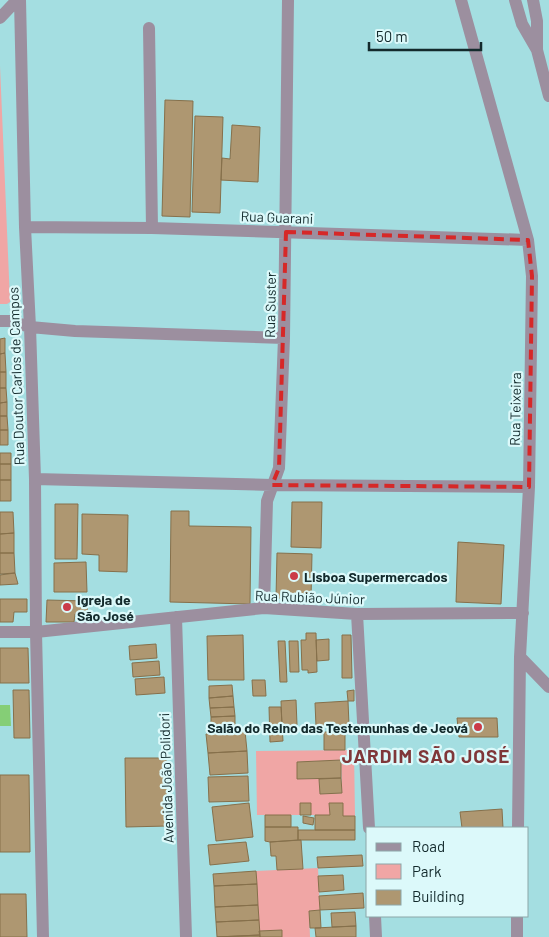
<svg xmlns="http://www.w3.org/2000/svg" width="549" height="937" viewBox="0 0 549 937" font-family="Barlow,sans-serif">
  <rect width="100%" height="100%" fill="#a4dee1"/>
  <path fill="#f0a6a5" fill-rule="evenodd" d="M0,66l10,235v1l-3,2h-7z
    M354,750l1,66h-12v-13h-13v12h-19v-12h-11v12h-43l-1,-64zM341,760l1,33 -22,1 -1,-15h-21l-1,-17z
    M318,868l2,42 -11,1 1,26h-28l-1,-7 -22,1 -3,-60z"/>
  <path fill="#85ce76" d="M0,705h10l1,21h-11z"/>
  <path fill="#ae9771" stroke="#86704b" d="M165,100l28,1 -3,116 -28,-1z
    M195,116l28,1 -3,96 -28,-1z
    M232,125l28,2 -2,55 -37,-2 1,-22 8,1z
    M5,338v15l-5,1v-15z
    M5,353l1,19h-6v-18z
    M0,372h6v16h-6z
    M0,388h6l1,14 -7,1z
    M7,402v14h-7v-13z
    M0,416h7l1,14h-8z
    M0,430h8v15h-8z
    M0,453h11v11h-11z
    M0,464h11v16h-11z
    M0,480h11v21h-11z
    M292,502h30l-1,46 -30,-1z
    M55,504h23l-1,55h-22z
    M171,511h18v15l62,1 -1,77 -80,-2z
    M0,512h13l1,21 -14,1z
    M82,514l46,1 -1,57 -28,-1v-16l-17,-1z
    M14,533v20h-14v-19z
    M458,542l46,3 -3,59 -45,-2z
    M0,553h14l1,20 -15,1z
    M277,553l35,1 -1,45 -35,-1z
    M86,562l1,30h-33v-29z
    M15,573l3,11 -18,1v-10z
    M0,599h27v13h-13l-1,10h-13z
    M47,600l41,1 -1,13h-12l-1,8h-28z
    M306,633h10l1,39 -9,1v-3h-6l-1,-30h5z
    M243,635l1,45h-36l-1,-44z
    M342,635h9l1,43h-10z
    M329,639v21l-12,1 -1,-21z
    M278,641h7l2,41h-7z
    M289,641h9l1,31h-9z
    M156,644l1,14 -27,2 -1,-14z
    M0,648h28l1,35h-29z
    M159,661l1,14 -27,2 -1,-14z
    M164,677l1,16 -29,2 -1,-16z
    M252,680h13l1,16h-13z
    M232,685l1,11 -24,2v-12z
    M13,690h16l1,48h-16z
    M354,690v11h-6l-1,-10z
    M233,696l1,11 -24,1 -1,-10z
    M296,700l1,25 -15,1 -1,-25z
    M348,701l1,24 -33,1 -1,-23z
    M234,707l1,9 -24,1 -1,-9z
    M269,707h12l2,34 -13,1z
    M235,716v11l-24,2v-12z
    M457,718h40l1,19h-39z
    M245,731l2,20 -39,2 -2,-19z
    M324,732h21v18h-21z
    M247,751l1,22 -38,2 -2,-22z
    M125,758h41l2,68 -42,1z
    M341,760v18l-44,1v-17z
    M0,775h29l1,77h-30z
    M248,776l1,25 -40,1 -1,-25z
    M341,778l1,15 -22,1 -1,-15z
    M249,803l4,34 -37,4 -4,-34z
    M300,803h11v12h-11z
    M329,803h14v13h12v14h-40v-15h15z
    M502,809l1,19h-41l-2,-16z
    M265,815h26v12h-26z
    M303,816l11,2 -1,7 -10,-2z
    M265,827h33v13l-28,2 -5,-1z
    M298,830h57v10h-57z
    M301,840l2,29 -26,1 -1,-14h-5l-1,-14z
    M246,842l3,19 -39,4 -2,-20z
    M362,855l1,11 -45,2 -1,-11z
    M256,871l1,13 -43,2 -1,-12z
    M343,875l1,15 -25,2 -1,-16z
    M257,884l1,21 -43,2 -1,-21z
    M363,893l1,15 -44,2 -1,-14z
    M0,894h26l1,43h-27z
    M258,905l1,15 -43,2 -1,-15z
    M320,910l1,18h-11l-1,-17z
    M355,912l1,14 -24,1 -1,-14z
    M259,920l1,15 -43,2 -1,-15z
    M356,926v11h-40l-1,-9z
    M282,930v7h-22l-1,-6z
    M260,935v2h-43z"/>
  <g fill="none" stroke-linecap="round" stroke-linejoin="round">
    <path stroke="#9c8f9f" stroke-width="12" d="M20,0l5,227 5,100 5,152 1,153 7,305
      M461,0l67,240 4,36 -3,211 -9,170 -2,171
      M515,0l7,24 15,26 12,46
      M533,0l4,21v29
      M0,18l17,-18
      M149,28l3,200
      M25,227l127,1 376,12
      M0,321h10l20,6 45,4 209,7
      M35,479l237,6 257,2
      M264,608l3,-107 12,-33 5,-130 4,-338
      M357,614l12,214
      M176,617l10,320
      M0,632h36l228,-24 93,6 166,-1
      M520,657l29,30
      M375,916l1,21
      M517,937v-21"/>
  </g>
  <path fill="none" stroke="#d62828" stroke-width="4" stroke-dasharray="10 6" stroke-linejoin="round" d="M286,232l242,8 4,36 -3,211 -257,-2 7,-17z"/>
  <g fill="#cb3b48" stroke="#dcf9fa" stroke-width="2">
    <circle cx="294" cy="576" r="5"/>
    <circle cx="67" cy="607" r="5"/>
    <circle cx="478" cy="727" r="5"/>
  </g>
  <g text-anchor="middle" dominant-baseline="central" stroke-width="4.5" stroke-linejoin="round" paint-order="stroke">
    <g font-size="14" fill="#132a2c" stroke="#dcf9fa">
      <text transform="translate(277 217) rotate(2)">Rua Guarani</text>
      <text transform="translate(270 305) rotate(-89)">Rua Suster</text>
      <text transform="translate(16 376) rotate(-92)">Rua Doutor Carlos de Campos</text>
      <text transform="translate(515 409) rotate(-89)">Rua Teixeira</text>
      <text transform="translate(310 597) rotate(2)">Rua Rubião Júnior</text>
      <text transform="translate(166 778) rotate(-92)">Avenida João Polidori</text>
    </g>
    <g font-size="14" font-weight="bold" fill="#132a2c" stroke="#dcf9fa" text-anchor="start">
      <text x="304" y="576">Lisboa Supermercados</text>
      <text x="77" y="599">Igreja de<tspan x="77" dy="16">São José</tspan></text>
      <text x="468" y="727" text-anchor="end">Salão do Reino das Testemunhas de Jeová</text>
    </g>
    <g font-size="19" font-weight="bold" letter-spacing="1" fill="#7f3739" stroke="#dcf9fa">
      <text x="426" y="755">JARDIM SÃO JOSÉ</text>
    </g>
  </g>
  <rect x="366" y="827" width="162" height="90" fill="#dcf9fa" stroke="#8ca6a8"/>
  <rect x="376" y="843" width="25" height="8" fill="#9c8f9f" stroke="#8ca6a8"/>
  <text x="412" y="852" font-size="15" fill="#132a2c">Road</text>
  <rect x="376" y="864" width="25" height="15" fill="#f0a6a5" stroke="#8ca6a8"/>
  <text x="412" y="877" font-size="15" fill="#132a2c">Park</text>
  <rect x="376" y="890" width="25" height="15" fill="#ae9771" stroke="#8ca6a8"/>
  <text x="412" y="902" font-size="15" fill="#132a2c">Building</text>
  <path d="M369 42v8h112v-8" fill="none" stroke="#132a2c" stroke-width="2.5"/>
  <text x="376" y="42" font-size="15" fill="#132a2c" stroke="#dcf9fa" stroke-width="4" paint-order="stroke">50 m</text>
</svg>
